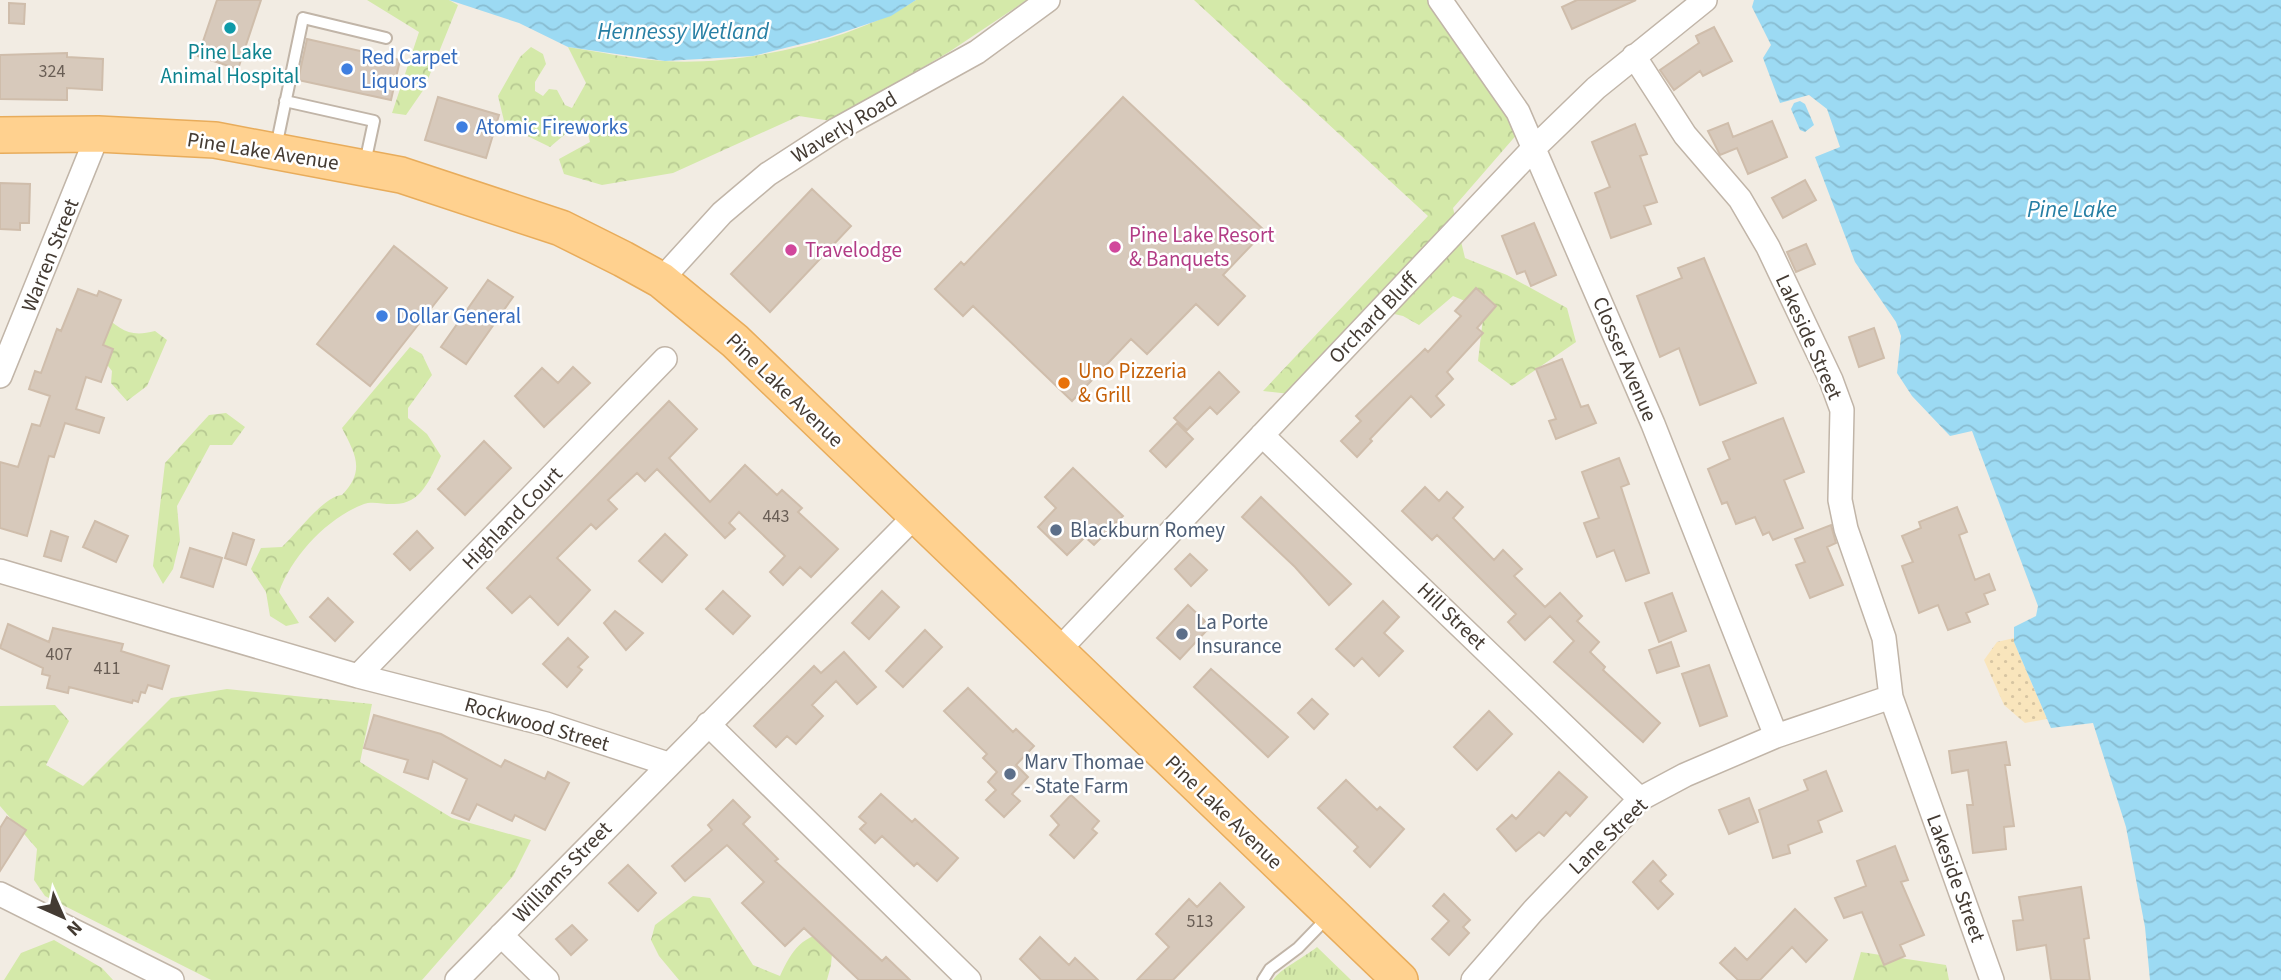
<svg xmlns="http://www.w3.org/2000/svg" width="2281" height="980" viewBox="0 0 2281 980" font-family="'Source Sans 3',sans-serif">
  <defs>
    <pattern id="grass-tufts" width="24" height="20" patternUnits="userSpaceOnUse" patternTransform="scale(1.75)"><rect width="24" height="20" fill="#d4e9a9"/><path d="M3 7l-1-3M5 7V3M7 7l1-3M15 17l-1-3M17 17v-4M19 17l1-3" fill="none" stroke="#b7c992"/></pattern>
    <pattern id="forest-crowns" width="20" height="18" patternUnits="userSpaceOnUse" patternTransform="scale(1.75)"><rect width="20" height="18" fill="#d4e9a9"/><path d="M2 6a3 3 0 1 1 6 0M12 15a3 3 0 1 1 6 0" fill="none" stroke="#b7c992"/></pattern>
    <pattern id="sand-dots" width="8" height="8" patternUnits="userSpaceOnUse" patternTransform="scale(1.75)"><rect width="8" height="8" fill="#f9e5bc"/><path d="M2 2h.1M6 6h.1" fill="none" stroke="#d7c5a2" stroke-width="1.8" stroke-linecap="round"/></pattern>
    <pattern id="water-waves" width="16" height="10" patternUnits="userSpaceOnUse" patternTransform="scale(1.75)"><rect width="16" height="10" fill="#9cdaf3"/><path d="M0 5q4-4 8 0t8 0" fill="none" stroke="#88bcd1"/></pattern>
  </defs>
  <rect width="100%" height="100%" fill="#f2ece3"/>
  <path fill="url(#grass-tufts)" d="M1317,947l34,33h-78c7,-11 32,-23 44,-33z"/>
  <path fill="url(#forest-crowns)" d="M367,0h82l9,5 -34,84 -18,26 -14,-2 27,-81z
    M916,0h111l-78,52 -118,69 -32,-5 -126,57 -71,12 -38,-11 -5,-15 31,-17 -6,-24 -34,29 -45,-22 -7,-29 22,-39 11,-10 12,7 3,10 -11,18v9l8,5 6,-7 8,1 8,15 7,3 14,-25 -18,-36c32,5 64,12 96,14 78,5 187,-20 252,-61z
    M1194,0h237l88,132 -66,76 12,50 42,17 60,33 9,34 -64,44 -34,-25 6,-52 -31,-13 -34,29 -16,-9 -35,-8 -78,86 -27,-3 165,-175z
    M100,313c21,16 28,25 55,18l12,9 -20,46 -20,15 -16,-18 1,-12 -19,-24z
    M410,347l12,7 10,21 -24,33v10l19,16 14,22c-11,23 -20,50 -50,48 -8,0 -20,-3 -27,0 -37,14 -72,52 -85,88l20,31 -13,3 -16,-10 -4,-24 -15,-23 10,-21 21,-1c15,-14 42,-51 60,-52 24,-25 13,-41 0,-67z
    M226,413l19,14 -13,18h-22l-33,61 3,34 -7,29 -10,15 -10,-18 12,-103 44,-48z
    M227,689l145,15 -12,58 92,56 79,22 -18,36 -91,104h-211l-166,-84 -11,-16 3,-31 -37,-43v-100l55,-1 14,16 -23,44 37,21 88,-88z
    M693,896l17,2 43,67 27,11c12,-26 22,-42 54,-44l-3,33 -4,15h-148l-20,-24 -8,-16 4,-15z
    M54,940l48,28 11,12h-109l17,-27z
    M1861,952l85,13 3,15h-96z"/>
  <path fill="url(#sand-dots)" d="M2014,638v4l33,77 -22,4 -21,-18 -20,-45 13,-18z"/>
  <path fill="url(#water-waves)" d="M449,0h467l-25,16 -62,21 -76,19 -88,5 -97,-14 -49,-24z
    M1754,0h527v980h-131l-5,-53 -19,-100 -33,-104 -42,5 -37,-86v-15l22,-11 2,-10 -66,-175 -22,5 -38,-40 -15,-23 4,-37 -5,-14 -41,-60 -40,-105 25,-10 -13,-38 -18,-14 -29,8 -17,-45 8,-13 -19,-38z
    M1800,101l5,3 9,21 -9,7 -5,-2 -9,-21 3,-6z"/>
  <path fill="#d7c9bb" stroke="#cfbdab" stroke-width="2" d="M217,0h44l-23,69 -40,-13z
    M1577,0h59l-64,29 -10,-22z
    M9,3l16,1 -1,20 -15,-1z
    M1714,27l18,34 -29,15 -3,-5 -26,19 -14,-20 39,-27 -3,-7z
    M307,39l93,21 -9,40 -93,-20z
    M67,53v4l36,2 -1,31 -35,-2v12l-67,-1v-44z
    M438,97l61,18 -13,43 -61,-18z
    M1123,97l142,134 -42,44 22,21 -27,29 -22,-21 -49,50 -16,-15 -59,62 -99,-95 -10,10 -28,-27 26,-27 3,3z
    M1772,121l15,36 -39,17 -11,-26 -17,7 -12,-24 20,-8 5,14z
    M1635,124l12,30 -7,2 17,46 -13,4 7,18 -40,14 -16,-45 15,-6 -18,-45z
    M1805,180l11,20 -33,18 -11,-20z
    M0,183l30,1 -1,39h-9v7l-20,-1z
    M812,189l39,37 -81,86 -39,-38z
    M1534,223l22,52 -25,11 -6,-15 -8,3 -15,-38z
    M1806,244l9,20 -19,8 -9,-20z
    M394,246l53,42 -77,98 -53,-42z
    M1704,258l52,125 -56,22 -21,-57 -19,9 -23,-61 45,-18 -4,-10z
    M488,280l25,17 -47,67 -25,-17z
    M1476,288l20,18 -19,22 6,5 -36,39 6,7 -17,17 8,9 -13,12 -20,-21 -41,43 2,2 -15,16 -16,-16 20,-20 -5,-5 69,-67 3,3 33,-36 -6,-5z
    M78,289l19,7 2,-5 22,9 -18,45 10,4 -12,33 -15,-5 -10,32 28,9 -5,15 -34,-10 -11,34 -5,-1 -22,80 -27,-8v-66l18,5 14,-43 8,2 10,-30 -21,-7 6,-18 6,2 16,-44 4,2z
    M1874,328l10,30 -25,9 -10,-30z
    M1562,359l19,48 7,-2 8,18 -40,16 -7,-18 7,-2 -20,-50z
    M573,367l17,16 -46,44 -29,-31 27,-28 16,15z
    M1219,372l20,20 -22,22 -7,-7 -23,23 -13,-12z
    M669,401l28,28 -28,29 41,44 35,-37 32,30 5,-5 20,18 -4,4 40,37 -27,28 -11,-10 -17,18 -13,-13 15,-16 -46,-44 -10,11 6,6 -10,9 -68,-69 -12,12 -8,-8 -29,27 9,9 -21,20 -5,-5 -34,34 33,32 -32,35 -28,-29 -18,17 -25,-25z
    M1783,418l21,54 -20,8 19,48 -30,12 -4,-8 -6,3 -8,-18 -19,7 -9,-22 -5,2 -14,-35 22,-10 -7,-17z
    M1177,423l16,16 -27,28 -16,-16z
    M484,441l27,27 -46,47 -27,-26z
    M1619,458l10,26 -8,3 28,86 -23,8 -12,-31 -17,7 -13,-34 15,-5 -17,-46z
    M1073,468l50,48 -29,29 -9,-8 -18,18 -29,-28 18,-19 -11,-11z
    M1425,487l14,14 8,-9 16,15 -10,11 41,42 9,-10 19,19 -8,7 31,31 15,-14 22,23 -5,5 22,21 -9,10 15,15 -2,3 57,53 -17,19 -89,-80 20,-21 -24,-25 -25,24 -17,-18 8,-8 -79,-79 -5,5 -30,-29z
    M1261,497l90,87 -22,21 -34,-38 -53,-50z
    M1957,507l10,25 -8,3 16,45 14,-6 6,16 -11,4 4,10 -22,9 4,9 -22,8 -10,-25 -19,8 -17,-47 11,-4 -11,-26 19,-8 -2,-6z
    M95,521l33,15 -12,26 -33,-15z
    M1831,525l5,18 -9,4 16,38 -33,13 -14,-33 9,-3 -10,-23z
    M51,531l17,6 -7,24 -17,-5z
    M417,531l16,17 -23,22 -16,-16z
    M233,533l21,7 -8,25 -21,-7z
    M665,534l22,21 -25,27 -23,-21z
    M190,548l32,10 -9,29 -32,-10z
    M1190,554l17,16 -16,16 -16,-17z
    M723,591l27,25 -17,18 -27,-25z
    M882,591l17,16 -30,32 -17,-16z
    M1672,593l14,38 -27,11 -14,-39z
    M328,598l25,24 -18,19 -25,-24z
    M1383,601l16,16 -15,16 19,18 -24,25 -17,-18 -8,8 -18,-17z
    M1188,605l17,16 -4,4 6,5 -27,29 -23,-21z
    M615,611l28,22 -17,17 -22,-27z
    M8,624l41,18 4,-14 70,16 -2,7 48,15 -7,23 -14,-4 -3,8 -4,-1 -3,10 -5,-2 -1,3 -63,-16 -1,6 -21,-5 3,-12 -8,-2 1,-6 -43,-20z
    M925,630l17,17 -39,40 -17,-16z
    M568,638l20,19 -10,10 4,3 -15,17 -24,-23z
    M1671,642l8,24 -22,7 -8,-23z
    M844,652l32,35 -19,17 -21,-23 -24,24 11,11 -27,28 -9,-8 -11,11 -22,-21 60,-60 7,7z
    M1709,665l18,51 -27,10 -18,-52z
    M1211,669l77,68 -20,20 -74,-70z
    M968,688l45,44 3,-3 18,17 -18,19 12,12 -16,17 8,7 -16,16 -18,-17 10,-10 -8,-8 9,-10 -14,-14 4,-4 -43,-43z
    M1312,699l16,15 -14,15 -16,-16z
    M1489,711l23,23 -35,36 -23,-23z
    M374,715l67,19 60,33 4,-7 40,19 3,-7 21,11 -24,47 -30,-15 -3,6 -35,-17 -8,16 -17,-7 15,-34 -34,-18 -5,18 -24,-7 4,-12 -44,-12z
    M2006,742l4,23h-5l9,61 -10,1 2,22 -33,4 -6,-48h6l-5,-35 -16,3 -3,-22z
    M1826,771l16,40 -24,10 4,11 -34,13 2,8 -17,5 -14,-48 49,-20 -4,-10z
    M1559,772l28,25 -17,19 -4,-4 -22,24 -5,-4 -23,19 -19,-22 15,-14 4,4z
    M1346,780l31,30 3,-3 24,22 -34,38 -16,-16 4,-4 -40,-39z
    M881,794l31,28 3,-3 43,39 -21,23 -20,-18 -3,3 -32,-30 -7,7 -15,-14 6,-6 -7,-6z
    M1071,795l28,26 -7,8 5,4 -23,25 -24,-23 9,-10 -8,-9z
    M1749,798l9,24 -29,12 -10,-24z
    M733,800l17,17 -7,7 35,35 -3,2 107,100 4,-4 24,23h-51l-55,-52 -19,18 -43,-43 22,-21 -37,-37 -42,36 -13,-15 40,-36 -4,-5z
    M7,817l19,13 -26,41v-43z
    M1895,846l13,34 -7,2 23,53 -24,10 5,11 -21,9 -22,-53 -18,6 -9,-20 31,-12 -9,-25z
    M1653,861l13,14 -6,6 13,13 -15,15 -25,-27z
    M628,865l28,28 -18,18 -29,-28z
    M1220,883l24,24 -71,73h-36l32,-33 -13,-13 33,-35 8,8z
    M2081,887l8,51 -5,1 6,41h-39l-5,-35 -29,5 -4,-29 10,-1 -4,-23z
    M1444,894l26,26 -7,7 6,6 -20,22 -17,-16 17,-18 -16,-15z
    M1795,909l32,31 -21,22 -14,-15 -32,33h-22l-18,-17 15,-15 12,12z
    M572,925l15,15 -16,15 -15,-16z
    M1040,937l29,28 6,-7 23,22h-57l-21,-21z"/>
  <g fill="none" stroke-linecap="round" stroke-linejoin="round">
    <g stroke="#c1b5a8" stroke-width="14">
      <path id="lane" d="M285,101l89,20 -9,42
        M276,147l27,-129 83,20
        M1263,980l7,-11 28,-21 31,-32"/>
    </g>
    <g stroke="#c1b5a8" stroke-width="26">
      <path id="street" d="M1440,0l78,112 135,312 123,312
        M1634,56l51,79 55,64 28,48 63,133 11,30 -2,90 6,29 38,109 7,59 101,283
        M661,280l61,-67 46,-39 68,-44 141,-78 71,-52
        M0,376l98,-242
        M1262,435l378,364
        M0,571l358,105 188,48 122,40
        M1057,652l475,-502 64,-62 109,-88
        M358,676l307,-317
        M708,724l261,256
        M0,894l172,86
        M501,935l46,45
        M457,980l459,-465
        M1473,980l60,-69 107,-112 45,-24 91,-39 115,-39"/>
    </g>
    <g stroke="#e8ac5b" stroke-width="38">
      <path id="primary" d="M0,135l98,-1 117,6 186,35 160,53 62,31 38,21 74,61 665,639"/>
    </g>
    <use href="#lane" stroke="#fff" stroke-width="10"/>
    <use href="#street" stroke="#fff" stroke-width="23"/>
    <use href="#primary" stroke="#ffd18f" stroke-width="35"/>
  </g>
  <circle fill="#0f9aa8" stroke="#fff" stroke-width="2.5" cx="230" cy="28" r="7"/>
  <g fill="#3f7fe0" stroke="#fff" stroke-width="2.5">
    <circle cx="347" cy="69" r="7"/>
    <circle cx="462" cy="127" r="7"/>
    <circle cx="382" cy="316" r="7"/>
  </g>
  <g fill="#d1479c" stroke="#fff" stroke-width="2.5">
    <circle cx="1115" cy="247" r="7"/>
    <circle cx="791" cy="250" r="7"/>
  </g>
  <circle fill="#e8710a" stroke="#fff" stroke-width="2.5" cx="1064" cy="383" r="7"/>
  <g fill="#5c6f8a" stroke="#fff" stroke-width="2.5">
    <circle cx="1056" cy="530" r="7"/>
    <circle cx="1182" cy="634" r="7"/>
    <circle cx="1010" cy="774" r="7"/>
  </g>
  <g text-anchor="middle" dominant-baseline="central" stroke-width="5" stroke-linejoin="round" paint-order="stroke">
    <g font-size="18" fill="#695e55">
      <text x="52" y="71">324</text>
      <text x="776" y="516">443</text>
      <text x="59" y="654">407</text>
      <text x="107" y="668">411</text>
      <text x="1200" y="921">513</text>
    </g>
    <g font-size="21" fill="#0d838f" stroke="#fff">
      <text x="230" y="52">Pine Lake<tspan x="230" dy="24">Animal Hospital</tspan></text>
    </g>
    <g font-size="21" fill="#366cbe" stroke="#fff" text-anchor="start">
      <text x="361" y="57">Red Carpet<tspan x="361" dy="24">Liquors</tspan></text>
      <text x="476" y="127">Atomic Fireworks</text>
      <text x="396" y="316">Dollar General</text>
    </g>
    <g font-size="21" fill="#443b33" stroke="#fff">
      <text transform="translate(844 127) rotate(-31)">Waverly Road</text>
      <text transform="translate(263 151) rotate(9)">Pine Lake Avenue</text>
      <text transform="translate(50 255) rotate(-68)">Warren Street</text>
      <text transform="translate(1373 318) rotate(-46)">Orchard Bluff</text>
      <text transform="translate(1809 337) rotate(66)">Lakeside Street</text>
      <text transform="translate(1625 359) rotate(67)">Closser Avenue</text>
      <text transform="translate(785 390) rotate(44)">Pine Lake Avenue</text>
      <text transform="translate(512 518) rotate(-46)">Highland Court</text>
      <text transform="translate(1452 616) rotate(44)">Hill Street</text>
      <text transform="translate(537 724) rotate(16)">Rockwood Street</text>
      <text transform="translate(1224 812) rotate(44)">Pine Lake Avenue</text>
      <text transform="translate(1608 836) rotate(-44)">Lane Street</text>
      <text transform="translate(562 872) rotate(-46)">Williams Street</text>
      <text transform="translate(1956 878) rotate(70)">Lakeside Street</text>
    </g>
    <g font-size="21" fill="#b23c85" stroke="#fff" text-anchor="start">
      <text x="1129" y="235">Pine Lake Resort<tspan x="1129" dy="24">&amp; Banquets</tspan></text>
      <text x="805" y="250">Travelodge</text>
    </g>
    <g font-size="21" fill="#c56008" stroke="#fff" text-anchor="start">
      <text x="1078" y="371">Uno Pizzeria<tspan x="1078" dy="24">&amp; Grill</tspan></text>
    </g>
    <g font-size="21" fill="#4e5e75" stroke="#fff" text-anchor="start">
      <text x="1070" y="530">Blackburn Romey</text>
      <text x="1196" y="622">La Porte<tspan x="1196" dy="24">Insurance</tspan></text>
      <text x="1024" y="762">Marv Thomae<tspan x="1024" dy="24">- State Farm</tspan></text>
    </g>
    <g font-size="23" font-style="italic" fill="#277fa4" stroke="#fff">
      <text x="683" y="31">Hennessy Wetland</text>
      <text x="2072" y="209">Pine Lake</text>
    </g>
  </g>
  <g transform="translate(63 917) rotate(135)" stroke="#ffffff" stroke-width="5" paint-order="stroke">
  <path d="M0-5L12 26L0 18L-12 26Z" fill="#443b33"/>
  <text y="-10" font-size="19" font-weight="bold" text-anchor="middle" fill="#443b33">N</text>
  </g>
</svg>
